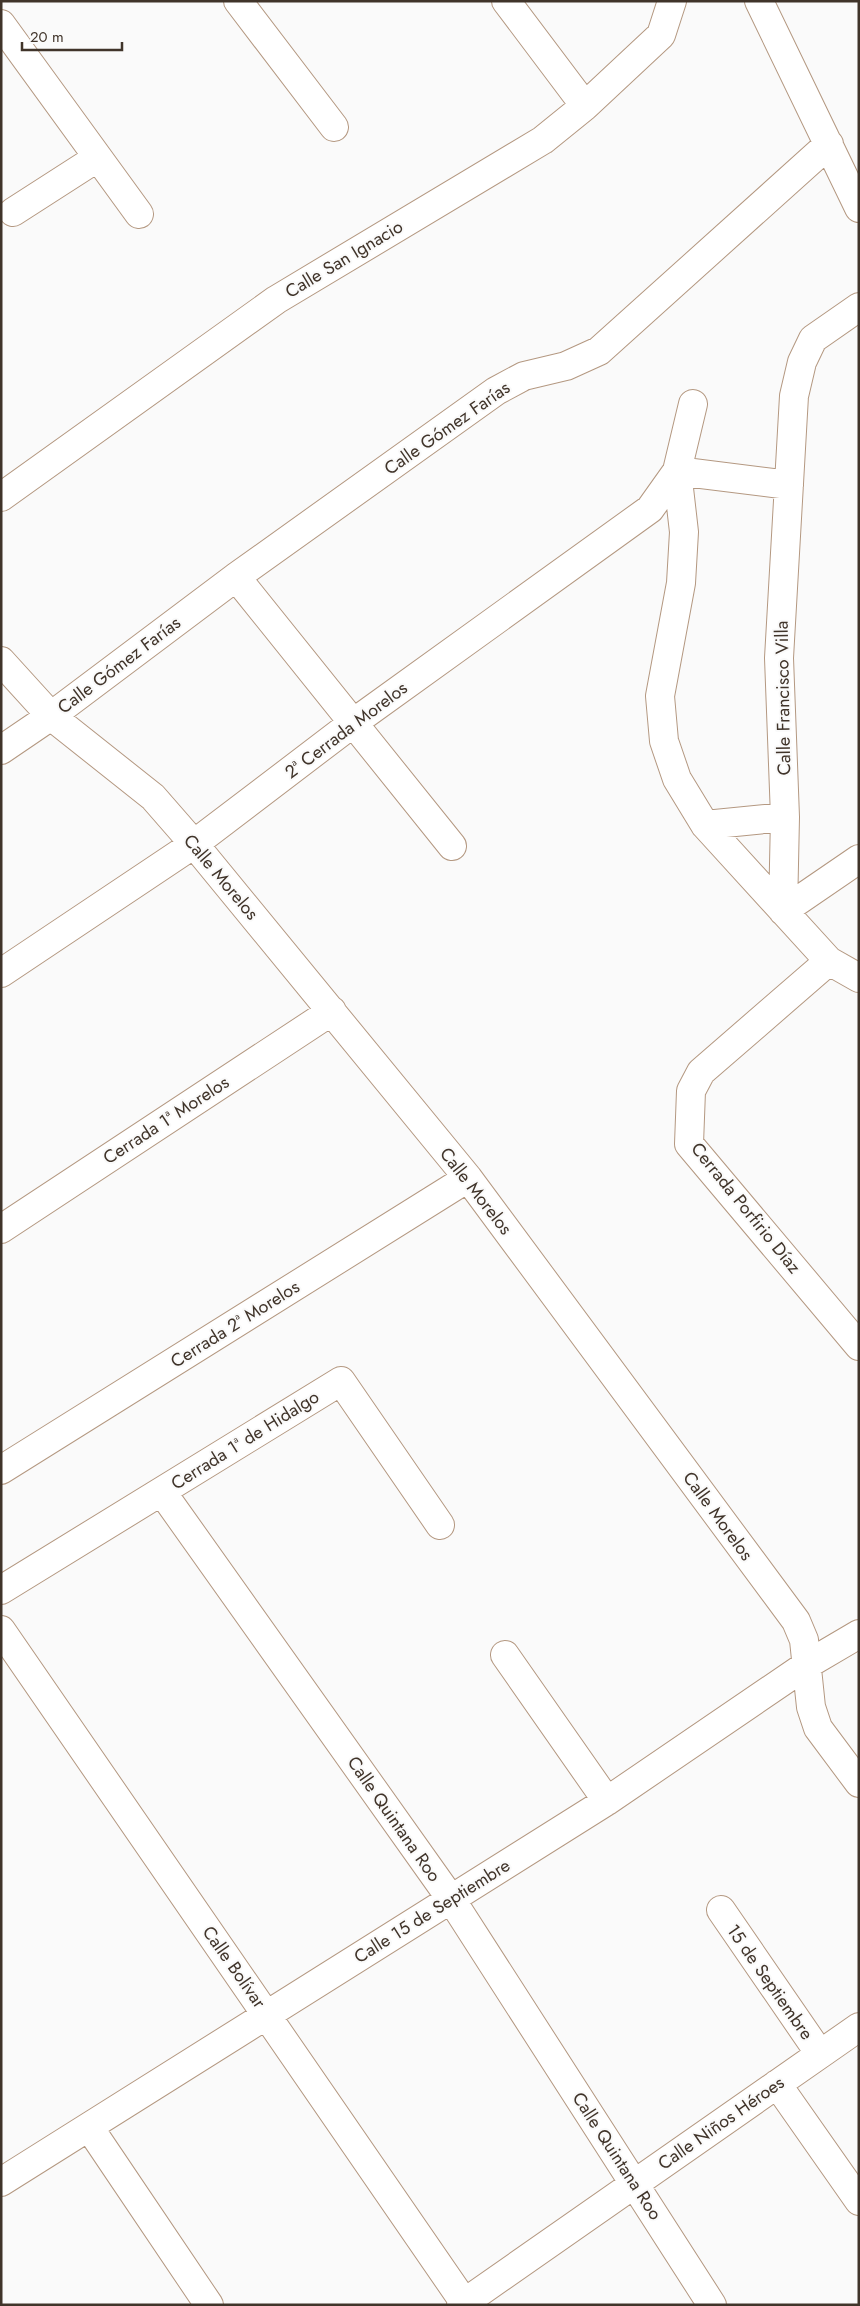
<svg xmlns="http://www.w3.org/2000/svg" width="860" height="2306" viewBox="0 0 860 2306" font-family="Jost,sans-serif">
  <rect width="100%" height="100%" fill="#fafafa"/>
  <g fill="none" stroke-linecap="round" stroke-linejoin="round">
    <g stroke="#b49881" stroke-width="30">
      <path id="minor" d="M238,1l96,126
        M506,1l79,105
        M759,1l100,207
        M1,24l138,190
        M13,212l84,-54
        M693,404l-16,67 7,61 -3,51 -21,113 4,45 13,38 28,46 124,136 30,17
        M677,471l112,14
        M1,497l275,-197 267,-160 42,-34 76,-71 11,-34
        M236,577l216,269
        M1,661l50,55 102,81 41,47 274,334 328,443 8,19 7,67 7,21 41,55
        M1,750l50,-34 185,-139 260,-186 28,-15 42,-10 33,-15 230,-207
        M705,825l80,-8
        M783,911l2,-94 -6,-159 15,-262 8,-34 11,-23 46,-32
        M783,911l76,-52
        M829,961l-128,111 -10,19 -2,53 170,202
        M1,973l193,-129 159,-121 297,-214 27,-38
        M1,1229l331,-218
        M1,1470l467,-292
        M162,1492l289,407 261,406
        M1,1590l340,-209 99,144
        M1,1630l465,675
        M505,1655l102,146
        M721,1910l99,144
        M777,2084l82,117
        M89,2127l120,178
        M1,2182l606,-381 201,-137 51,-30
        M461,2305l398,-278"/>
    </g>
    <use href="#minor" stroke="#fff" stroke-width="28"/>
  </g>
  <g text-anchor="middle" dominant-baseline="central" stroke-width="4" stroke-linejoin="round" paint-order="stroke">
    <g font-size="18" fill="#40342a" stroke="#fafafa">
      <text transform="translate(344 259) rotate(-31)">Calle San Ignacio</text>
      <text transform="translate(447 428) rotate(-35)">Calle Gómez Farías</text>
      <text transform="translate(119 665) rotate(-37)">Calle Gómez Farías</text>
      <text transform="translate(783 698) rotate(-91)">Calle Francisco Villa</text>
      <text transform="translate(346 730) rotate(-37)">2ª Cerrada Morelos</text>
      <text transform="translate(221 877) rotate(50)">Calle Morelos</text>
      <text transform="translate(166 1120) rotate(-33)">Cerrada 1ª Morelos</text>
      <text transform="translate(476 1191) rotate(52)">Calle Morelos</text>
      <text transform="translate(746 1208) rotate(51)">Cerrada Porfirio Díaz</text>
      <text transform="translate(235 1324) rotate(-32)">Cerrada 2ª Morelos</text>
      <text transform="translate(245 1440) rotate(-32)">Cerrada 1ª de Hidalgo</text>
      <text transform="translate(718 1516) rotate(54)">Calle Morelos</text>
      <text transform="translate(394 1819) rotate(55)">Calle Quintana Roo</text>
      <text transform="translate(432 1911) rotate(-32)">Calle 15 de Septiembre</text>
      <text transform="translate(234 1967) rotate(55)">Calle Bolívar</text>
      <text transform="translate(770 1982) rotate(55)">15 de Septiembre</text>
      <text transform="translate(721 2123) rotate(-35)">Calle Niños Héroes</text>
      <text transform="translate(617 2156) rotate(57)">Calle Quintana Roo</text>
    </g>
  </g>
  <rect width="860" height="2306" fill="none" stroke="#40342a" stroke-width="5"/>
  <path d="M22 42v8h100v-8" fill="none" stroke="#40342a" stroke-width="2.5"/>
  <text x="30" y="42" font-size="15" fill="#40342a" stroke="#fafafa" stroke-width="4" paint-order="stroke">20 m</text>
</svg>
